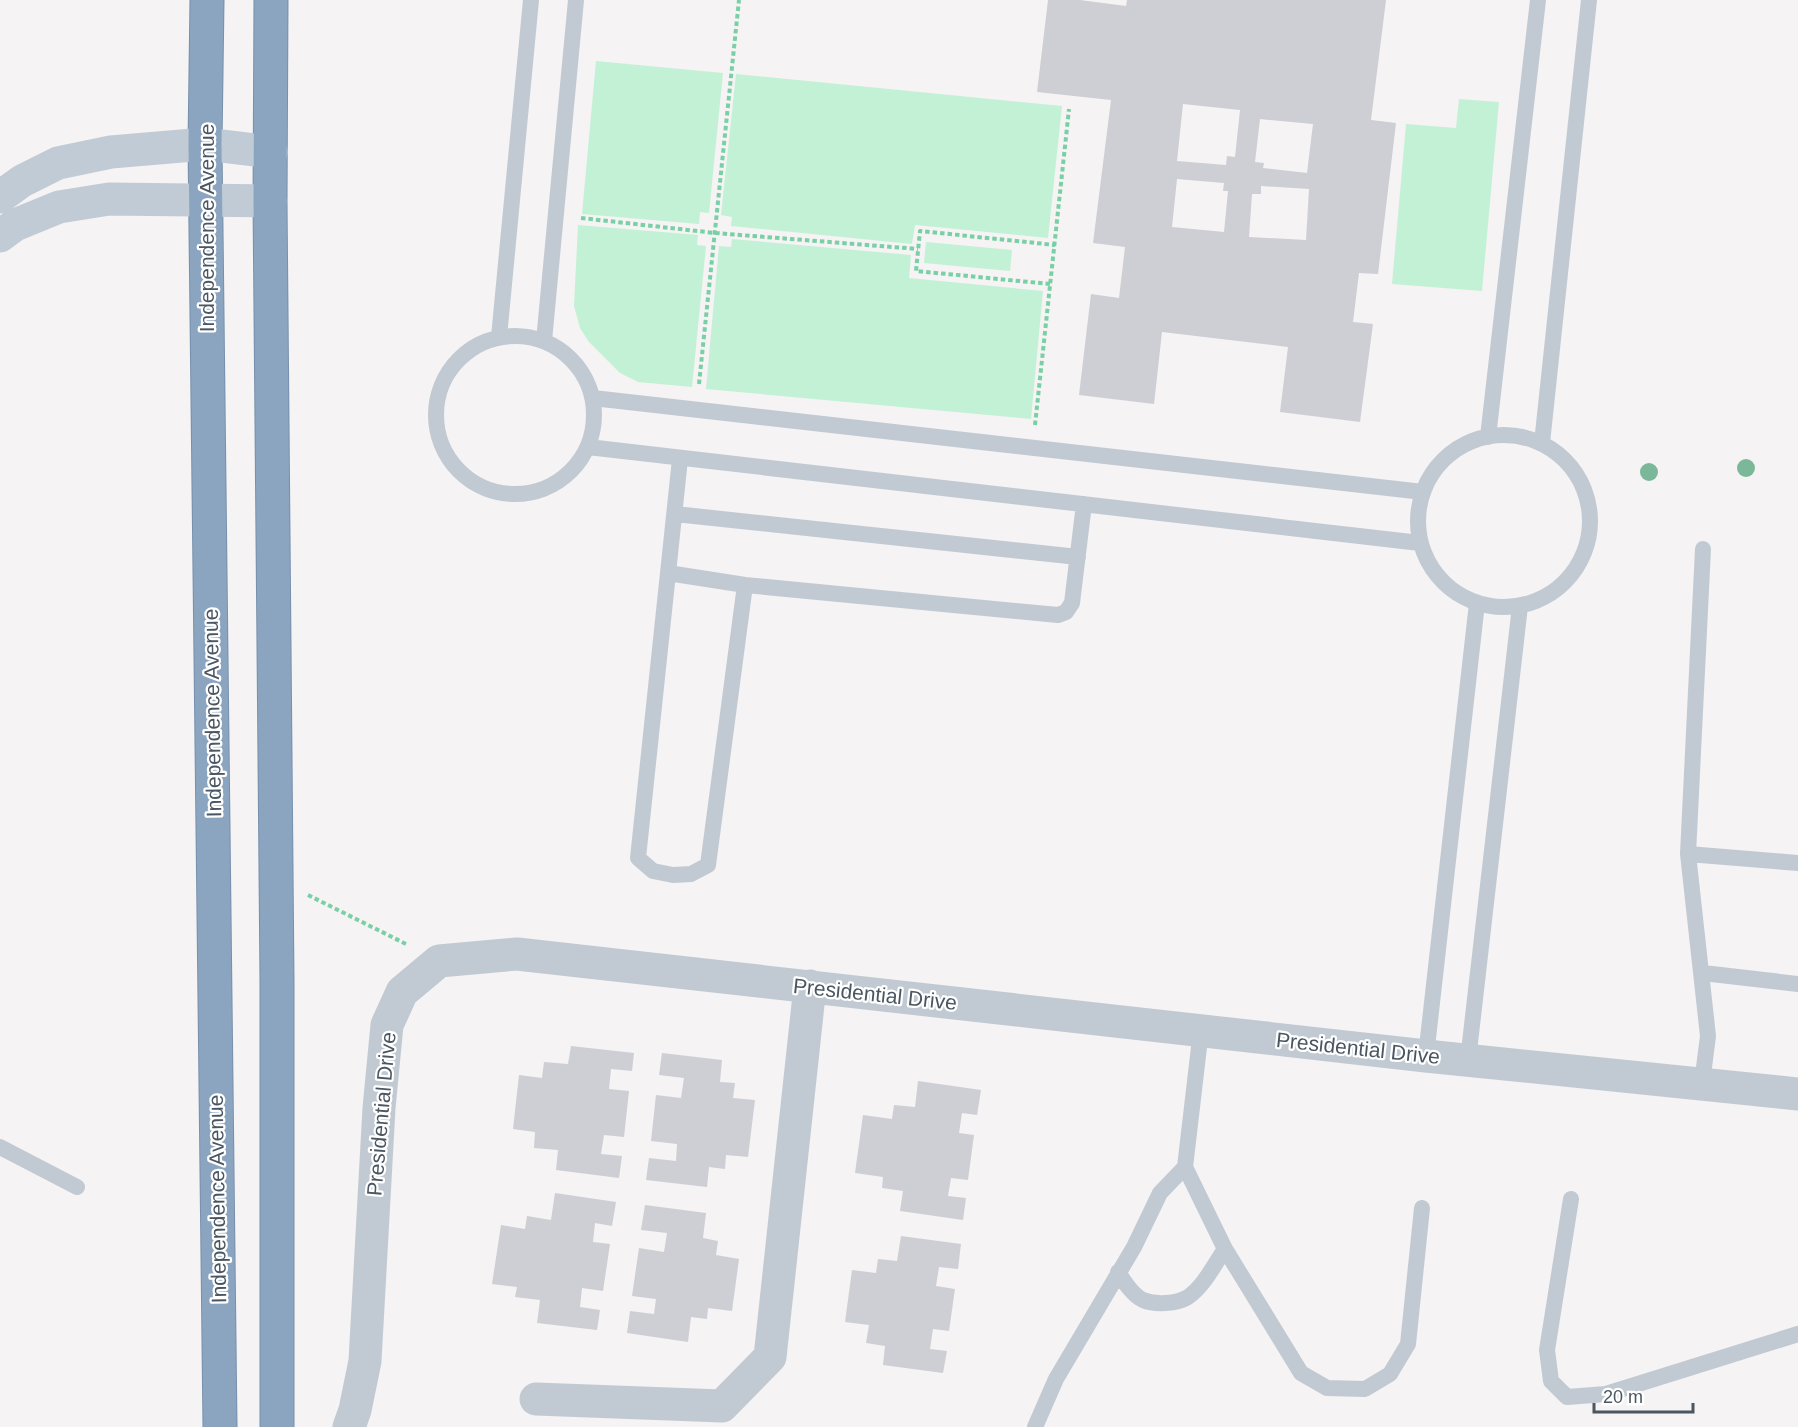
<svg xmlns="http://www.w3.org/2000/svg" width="1798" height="1427" viewBox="0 0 1798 1427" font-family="Arial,sans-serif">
  <rect width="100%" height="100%" fill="#f5f3f3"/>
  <path fill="#c3f1d5" d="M596,61l127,12 -14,140 -9,-1 -1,12 -117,-10z
    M736,74l326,32 -14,132 -133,-13 -3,19 -181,-18 1,-9 -11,-2z
    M1459,99l40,3 -17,189 -90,-7 14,-160 50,4z
    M578,225l120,10 -1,10 9,1 -14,141 -54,-5 -18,-9 -31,-31 -9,-14 -6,-22z
    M732,239l179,16 -2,23 134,13 -12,128 -325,-30 13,-143 12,1z
    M926,242l86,8 -2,21 -86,-8z"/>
  <path fill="#cdcfd5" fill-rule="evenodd" d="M1048,0h32l46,6 1,-6h259l-15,120 25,3 -18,151 -19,-1 -6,49 20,2 -13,98 -80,-10 8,-65 -126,-15 -8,72 -75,-9 12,-101 28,4 6,-51 -32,-4 18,-143 -74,-8zM1183,104l57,6 -5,47 -8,-1 -1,9 -49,-4zM1260,119l53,5 -6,49 -44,-5 1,-5 -9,-1zM1177,179l47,4 -1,8h5l-4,41 -52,-5zM1261,186l48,3 -3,51 -57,-3 3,-43h9z
    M571,1046l63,7 -2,18 -21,-2 -2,20 20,2 -5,46 -20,-2 -3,19 21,2 -3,22 -63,-8 2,-20 -24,-2 1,-16 -22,-3 6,-54 23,3 2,-16 24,2z
    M662,1053l60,7 -2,22 15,1 -2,15 22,2 -7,57 -22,-2 -1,14 -16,-2 -2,20 -61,-7 3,-22 27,3 1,-17 -26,-3 5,-46 25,3 3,-20 -25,-3z
    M918,1081l63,9 -4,25 -15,-2 -3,20 15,2 -6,45 -17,-2 -3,18 18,2 -3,22 -63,-9 3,-20 -21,-3 1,-11 -28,-4 8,-58 29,4 2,-14 21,2z
    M555,1193l61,9 -4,24 -17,-3 -2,19 17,2 -7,47 -21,-3 -2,19 20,3 -3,20 -60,-7 3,-23 -25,-3 2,-10 -25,-3 9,-59 24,4 2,-13 24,4z
    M645,1205l61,8 -3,25 15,3 -2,14 23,4 -7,52 -24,-3 -1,11 -16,-2 -3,25 -61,-9 3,-22 24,3 2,-15 -24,-3 7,-48 25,4 3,-19 -26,-3z
    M901,1236l60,8 -3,25 -19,-2 -3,19 19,3 -6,42 -16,-2 -3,20 17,2 -4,22 -60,-8 2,-19 -19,-3 3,-18 -24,-3 7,-52 24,3 2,-14 19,2z"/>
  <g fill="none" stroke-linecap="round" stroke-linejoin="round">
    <g stroke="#7690ad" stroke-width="35">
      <path id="highway" d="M207,0l-2,144 15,1283
        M271,0l-1,201 7,780v446"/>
    </g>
    <path stroke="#7ad0a6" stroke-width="4" stroke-dasharray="4.5 3" stroke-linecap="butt" d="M581,218l134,15 203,16
      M1050,284l-134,-13 4,-40 135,14
      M699,384l40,-384
      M1035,425l34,-316
      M308,895l98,49"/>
    <path stroke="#c1cad2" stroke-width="16" d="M436 415a79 79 0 1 1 158 0a79 79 0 1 1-158 0Z
      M499,337l32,-337
      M544,341l32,-341
      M593,398l830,94
      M1418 521a86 86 0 1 1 172 0a86 86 0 1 1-172 0Z
      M1488,437l50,-437
      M1542,443l47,-443
      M588,447l832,96
      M680,459l-42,399 15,13 20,4 18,-1 17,-9 37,-280
      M675,514l403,43
      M668,573l77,12 313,30 8,-3 6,-9 12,-99
      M1688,854l110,9
      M1703,973l95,11
      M1426,1056l51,-453
      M1468,1060l52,-454
      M1702,1083l6,-47 -20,-182 15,-305
      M0,1147l77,40
      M1185,1167l40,82 76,124 26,15 38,1 25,-15 18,-30 14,-136
      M1571,1199l-24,151 4,31 16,16 39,-3 192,-60
      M1118,1272c6,9 14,23 25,28 12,5 34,4 45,-3 16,-11 26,-32 37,-48
      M1035,1427l21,-48 78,-132 26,-54 25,-26 16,-137"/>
    <path stroke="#c1cad2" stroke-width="33" d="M536,1399l186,7 48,-49 40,-371
      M349,1427l6,-17 10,-49 14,-253 8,-83 15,-33 37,-31 78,-7 909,102 372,38"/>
    <path stroke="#c1cbd6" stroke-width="33" d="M0,197l22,-16 36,-18 53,-11 94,-8 66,8
      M0,236l15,-11 44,-18 50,-8 161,2"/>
    <use href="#highway" stroke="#8ba5c1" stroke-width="33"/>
  </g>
  <g fill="#7bb799">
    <circle cx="1746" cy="468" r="9"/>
    <circle cx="1649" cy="472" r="9"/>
  </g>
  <g text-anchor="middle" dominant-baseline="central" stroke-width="4.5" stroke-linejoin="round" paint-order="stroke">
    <g font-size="21" fill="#4a5661" stroke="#fff">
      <text transform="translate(206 228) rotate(-90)">Independence Avenue</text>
      <text transform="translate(212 713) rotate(-91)">Independence Avenue</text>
      <text transform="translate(875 994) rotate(6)">Presidential Drive</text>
      <text transform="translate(1358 1048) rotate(6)">Presidential Drive</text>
      <text transform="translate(381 1114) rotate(-85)">Presidential Drive</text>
      <text transform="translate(217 1199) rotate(-91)">Independence Avenue</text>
    </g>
  </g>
  <path d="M1594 1403v9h99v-9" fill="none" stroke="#4a5661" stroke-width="3"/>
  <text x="1603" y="1403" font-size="18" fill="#4a5661" stroke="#ffffff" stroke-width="4.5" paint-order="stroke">20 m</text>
</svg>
